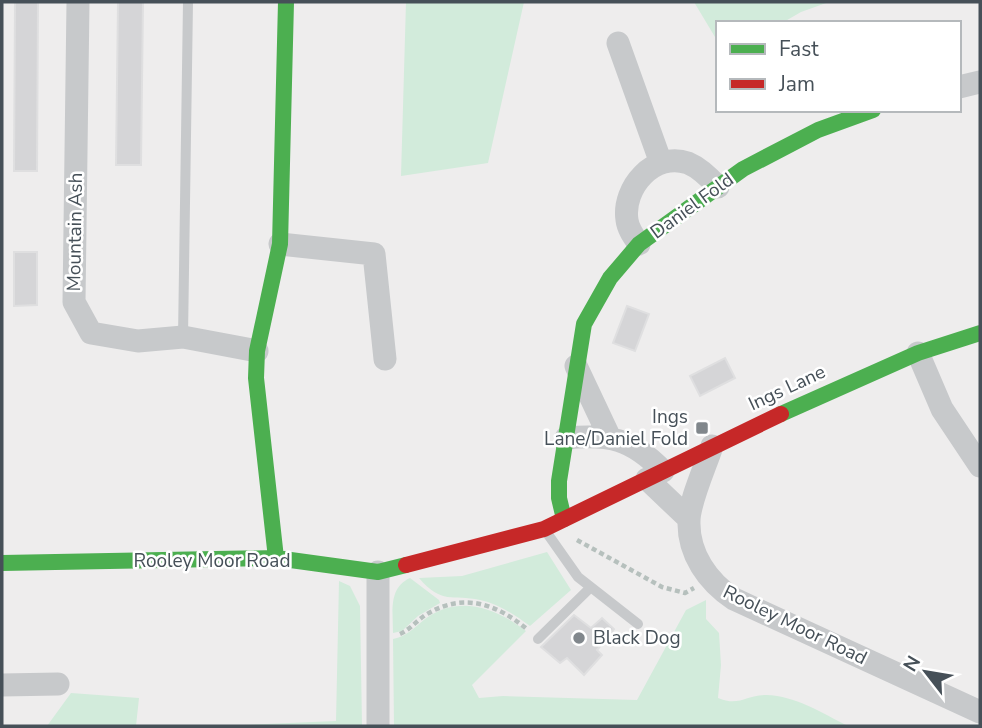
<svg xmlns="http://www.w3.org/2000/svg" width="982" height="728" viewBox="0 0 982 728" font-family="'Nunito Sans',sans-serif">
  <rect width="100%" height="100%" fill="#eeeded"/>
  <path fill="#d2ebdb" d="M406,2h118l-36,161 -87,13z
    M694,2h135l-28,10 -19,11h-64v19z
    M547,552l24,38 -41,36c-15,-11 -31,-22 -50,-26 -28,-6 -38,5 -61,-22l43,-2z
    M410,578l29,22 1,3 -22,13 -16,15 -9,2c0,-21 -5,-45 17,-55z
    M339,581l11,5 10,20 2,120h-141l115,-5z
    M706,600v19l13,14 2,32 -3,33c21,9 28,-3 48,-3 30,1 56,18 82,31h-454l-1,-87c14,-3 21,-11 32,-20 34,-25 71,-11 101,12l-54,54 7,13 24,-2 134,4 49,-90z
    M71,693l68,5 -3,28h-89z"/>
  <path fill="#d5d5d7" stroke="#dfdfe0" stroke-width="2" d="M15,2h23l-1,169h-23z
    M118,2h25l-2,163h-25z
    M14,252h23v53l-23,1z
    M627,306l22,8 -14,37 -22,-8z
    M725,358l10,20 -35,18 -10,-20z
    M574,615l17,13 11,-10 12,11 -17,21 5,5 -18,20 -17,-17 -7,5 -19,-16z"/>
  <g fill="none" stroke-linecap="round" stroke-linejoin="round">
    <path stroke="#b6c0bd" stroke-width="4.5" stroke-dasharray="5 3.5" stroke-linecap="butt" d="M577,540l85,47 23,6 9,-5
      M400,634c11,-5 17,-14 27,-20 37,-22 70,-10 101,16"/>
    <path stroke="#c7c9cb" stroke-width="10" d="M183,337l5,-335
      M547,533l31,44 60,47
      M538,639l53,-52"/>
    <path stroke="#c7c9cb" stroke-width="23" d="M78,2l-4,300 17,31 47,8 45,-4 74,14
      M618,43l43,120
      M959,87l21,-5
      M280,244l94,10 11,105
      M639,244c-5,-7 -11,-15 -12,-24 -5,-32 27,-69 61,-57 12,5 21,14 30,24
      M918,353l24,56 38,57
      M576,366l33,70
      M566,438c43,-4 65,0 97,33
      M712,446c-6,19 -23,56 -23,75 -1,33 19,61 45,78l246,113
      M647,479l41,39
      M2,685l56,-1
      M378,726v-154"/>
    <path stroke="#4caf50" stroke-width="16" d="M781,414l137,-61 62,-20
      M564,519l-5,-21v-17l25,-157 26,-46 29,-34 104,-75 75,-39 55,-20
      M276,558l-20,-180 1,-27 23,-107 6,-242
      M2,563l274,-5 102,14 28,-7"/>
    <path stroke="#c62828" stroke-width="16" d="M406,565l138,-36 237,-115"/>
  </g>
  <g fill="#81878c" stroke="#fff" stroke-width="2.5">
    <rect x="695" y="421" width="14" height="14" rx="3.5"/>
    <circle cx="579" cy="638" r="7"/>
  </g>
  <g text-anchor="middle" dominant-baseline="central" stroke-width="5" stroke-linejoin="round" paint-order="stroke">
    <g font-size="19" fill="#465058" stroke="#fff">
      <text transform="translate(692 206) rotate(-36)">Daniel Fold</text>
      <text transform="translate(75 232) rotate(-89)">Mountain Ash</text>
      <text transform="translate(787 388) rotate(-25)">Ings Lane</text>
      <text x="212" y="561">Rooley Moor Road</text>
      <text transform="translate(795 625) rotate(26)">Rooley Moor Road</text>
    </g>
    <g font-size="19" fill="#465058" stroke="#fff" text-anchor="end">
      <text x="688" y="417">Ings<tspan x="688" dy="22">Lane/Daniel Fold</tspan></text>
      <text x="593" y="638" text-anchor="start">Black Dog</text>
    </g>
  </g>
  <rect width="982" height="728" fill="none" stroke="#465058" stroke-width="7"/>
  <rect x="716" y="21" width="245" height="91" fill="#ffffff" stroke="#b5b9bc" stroke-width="2"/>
  <rect x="730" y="44" width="35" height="10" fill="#4caf50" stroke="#b5b9bc" stroke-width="2"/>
  <text x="779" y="56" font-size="21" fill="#465058">Fast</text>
  <rect x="730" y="79" width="35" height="10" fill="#c62828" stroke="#b5b9bc" stroke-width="2"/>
  <text x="779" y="91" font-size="21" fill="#465058">Jam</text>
  <g transform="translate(926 672) rotate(301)" stroke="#ffffff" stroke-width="5" paint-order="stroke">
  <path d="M0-5L12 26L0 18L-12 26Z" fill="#465058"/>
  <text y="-10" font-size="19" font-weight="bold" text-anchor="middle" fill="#465058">N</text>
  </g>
</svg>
